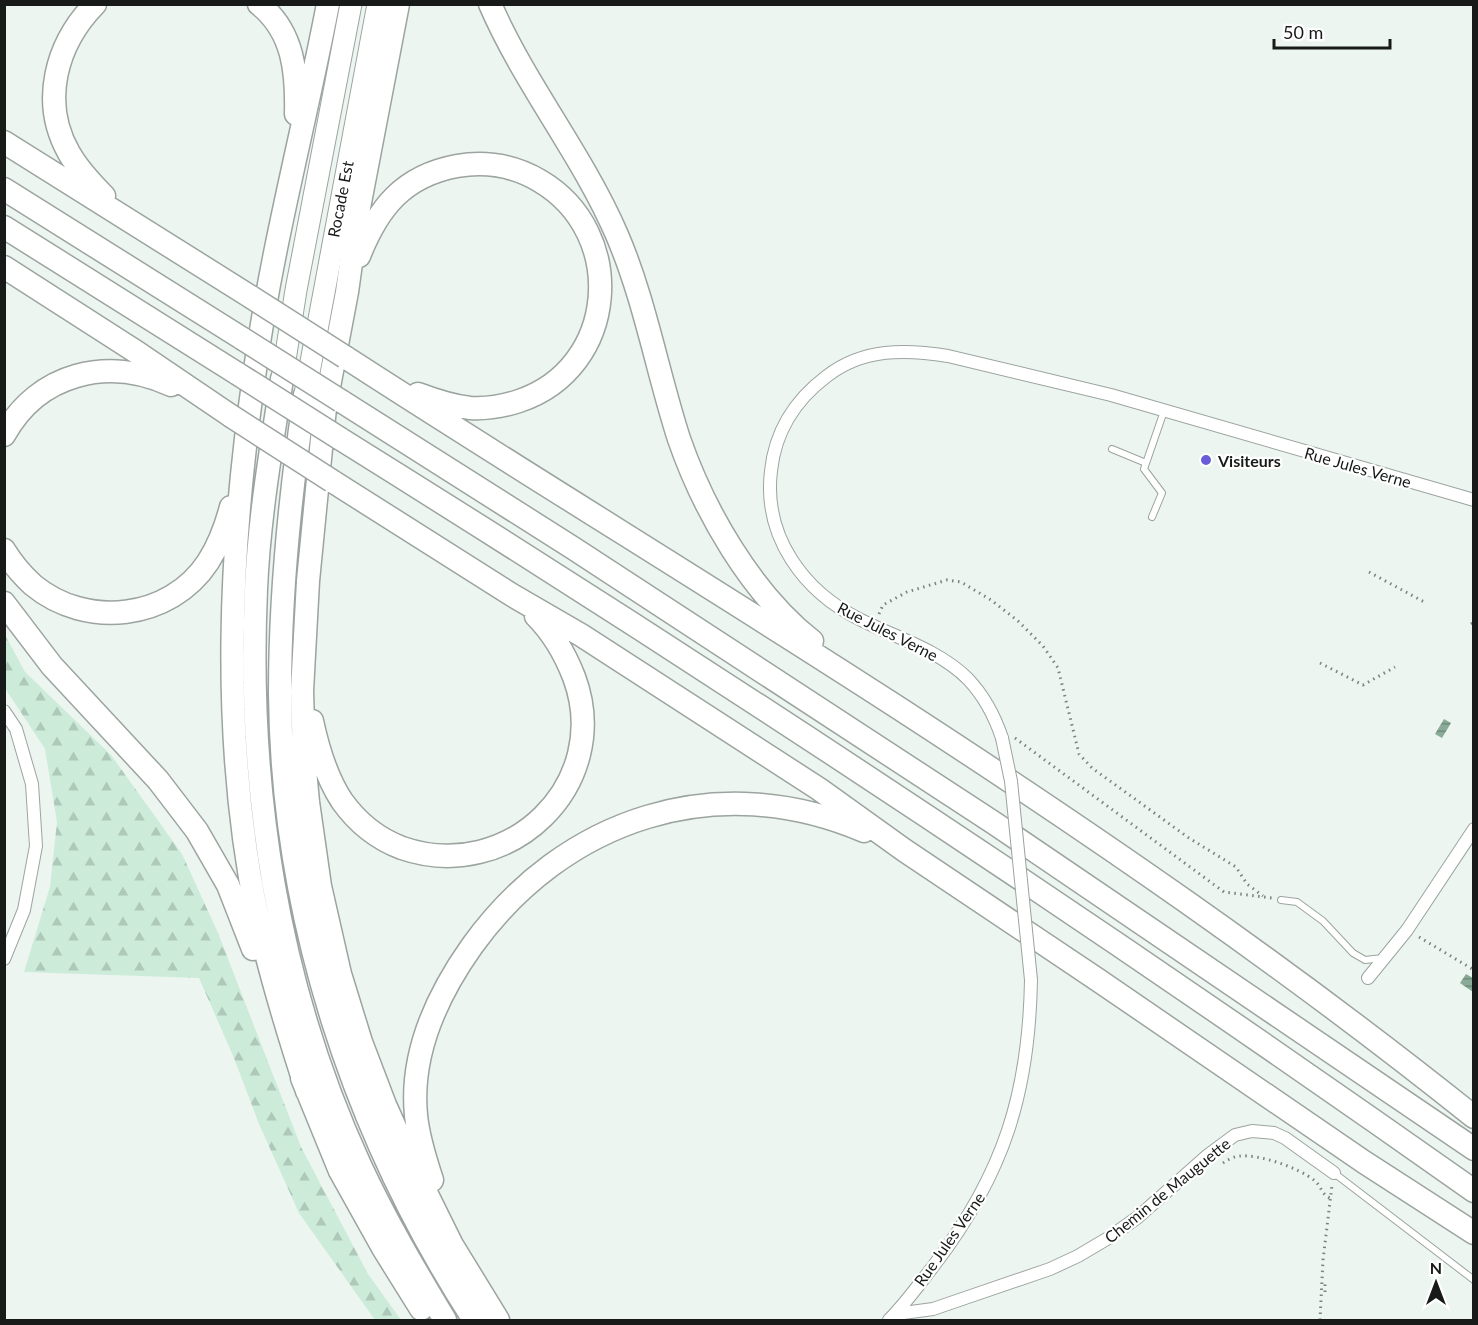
<svg xmlns="http://www.w3.org/2000/svg" width="1478" height="1325" viewBox="0 0 1478 1325" font-family="Lato,sans-serif">
  <defs>
    <pattern id="forest-firs" width="22" height="20" patternUnits="userSpaceOnUse" patternTransform="scale(1.5)"><rect width="22" height="20" fill="#ccebd9"/><path d="M5 1l3.5 6h-7zM16 11l3.5 6h-7z" fill="#aec9ba"/></pattern>
    <pattern id="water-rules" width="6" height="5" patternUnits="userSpaceOnUse" patternTransform="scale(1.5)"><rect width="6" height="5" fill="#89ab97"/><path d="M0 2.5h6" fill="none" stroke="#6f8a7a"/></pattern>
  </defs>
  <rect width="100%" height="100%" fill="#ecf5f0"/>
  <path fill="url(#forest-firs)" d="M5,635l20,37 86,83 71,99 36,79 83,214 67,127 33,46h-26l-76,-107 -40,-89 -25,-66 -35,-80 -175,-6 26,-85 7,-65 -12,-73 -40,-61z"/>
  <path fill="url(#water-rules)" d="M1444,719l7,4 -9,15 -7,-4z
    M1466,974l7,4v14l-13,-9z"/>
  <g fill="none" stroke-linecap="round" stroke-linejoin="round">
    <g stroke="#9ca49f" stroke-width="8">
      <path id="service" d="M1112,449l34,14
        M1152,517l10,-24 -18,-24 20,-58
        M1281,900l16,2 26,19 30,32 12,7 18,-2
        M1334,1173l140,107"/>
    </g>
    <g stroke="#9ca49f" stroke-width="14">
      <path id="minor" d="M4,711l12,18 16,55 4,62 -12,64 -20,49
        M1002,738c-7,-21 -18,-42 -34,-59 -29,-29 -71,-41 -107,-59 -57,-28 -98,-83 -90,-149 4,-39 24,-71 56,-95 36,-28 79,-27 121,-20l163,39 363,105
        M1368,978l39,-48 67,-101
        M896,1314l37,-5 117,-40 28,-13 32,-19 28,-20 70,-62 27,-20 17,-4 22,2 11,5 49,35
        M889,1320c17,-17 31,-37 46,-56 69,-91 94,-171 96,-284"/>
    </g>
    <g stroke="#9ca49f" stroke-width="23">
      <path id="trunk" d="M282,379l14,-89 55,-286
        M305,394l73,-390"/>
    </g>
    <g stroke="#9ca49f" stroke-width="25">
      <path id="motorway" d="M95,4c-39,40 -55,98 -26,149 9,16 22,30 35,43
        M259,4c35,28 38,69 37,110
        M398,4l-40,209 -11,79 -22,116 -17,173 -6,110 2,68 4,43 12,84 20,88 21,68 24,63 23,51 44,89 46,75
        M490,4c35,81 92,150 127,231 28,65 40,136 62,204 25,72 72,154 133,202
        M4,142l247,155
        M4,189l239,150
        M4,227l234,147
        M359,256c19,-48 44,-80 98,-90 30,-5 58,0 83,15 88,52 78,187 -21,220 -15,5 -32,8 -49,7 -18,-2 -36,-8 -52,-14
        M4,267l134,86 93,63
        M345,357c182,118 367,230 549,348 199,129 394,263 580,412
        M282,379c-11,70 -23,140 -26,210 -9,197 21,396 104,576 25,54 55,105 85,155
        M305,395c-15,99 -25,198 -25,299 2,222 74,441 194,626
        M341,401l232,147 421,275 480,326
        M4,435c34,-62 104,-79 167,-50
        M339,438c385,240 764,491 1135,753
        M332,481l180,114 69,40 238,154 85,61 194,130 266,182 110,71
        M4,550c8,13 18,25 29,35 53,44 137,35 175,-23 11,-17 18,-36 23,-55
        M4,603l48,63 106,114 39,51 31,54 25,64
        M312,721c6,28 14,56 30,80 15,21 36,38 60,47 107,37 212,-64 172,-171 -9,-23 -21,-44 -38,-61
        M302,1078l38,93 43,77 38,61
        M307,1091c-19,-58 -37,-116 -50,-176 -37,-181 -28,-370 -1,-552 17,-121 49,-239 72,-359
        M432,1180c-7,-21 -14,-43 -16,-65 -6,-61 22,-121 56,-169 92,-128 245,-178 392,-115"/>
    </g>
    <path stroke="#7c827f" stroke-width="3" stroke-dasharray="1.5 4.5" stroke-linecap="butt" d="M1369,572l57,31
      M879,614l4,-9 24,-13 40,-12 14,2 30,18 27,21 25,25 15,22 21,86 13,14 97,70 47,29 11,17 16,12
      M1471,624l3,-2
      M1320,663l43,22 32,-18
      M1015,738l209,154 48,6
      M1419,937l55,33
      M1223,1163c5,-3 11,-7 17,-7 19,-2 60,12 75,25 6,5 7,14 15,17
      M1325,1292v-9
      M1320,1320l3,-60 9,-75"/>
    <use href="#service" stroke="#fff" stroke-width="6"/>
    <use href="#minor" stroke="#fff" stroke-width="12"/>
    <use href="#trunk" stroke="#fff" stroke-width="21"/>
    <use href="#motorway" stroke="#fff" stroke-width="22"/>
    <g stroke="#9ca49f" stroke-width="14" stroke-linecap="butt">
      <path id="minor-bridge" d="M1002,738l9,43 20,199"/>
    </g>
    <g stroke="#9ca49f" stroke-width="25" stroke-linecap="butt">
      <path id="motorway-bridge" d="M251,297l94,60
        M243,339l98,62
        M238,374l101,64
        M231,416l101,65"/>
    </g>
    <use href="#minor-bridge" stroke="#fff" stroke-width="12"/>
    <use href="#motorway-bridge" stroke="#fff" stroke-width="22"/>
  </g>
  <circle fill="#695ed7" stroke="#fff" stroke-width="2" cx="1206" cy="460" r="6"/>
  <g text-anchor="middle" dominant-baseline="central" stroke-width="4.5" stroke-linejoin="round" paint-order="stroke">
    <g font-size="16" fill="#171a18" stroke="#fff">
      <text transform="translate(340 199) rotate(-79)">Rocade Est</text>
      <text transform="translate(1358 467) rotate(16)">Rue Jules Verne</text>
      <text transform="translate(888 631) rotate(27)">Rue Jules Verne</text>
      <text transform="translate(1167 1190) rotate(-39)">Chemin de Mauguette</text>
      <text transform="translate(949 1239) rotate(-55)">Rue Jules Verne</text>
    </g>
    <g font-size="16" font-weight="bold" fill="#171a18" stroke="#fff" text-anchor="start">
      <text x="1218" y="460">Visiteurs</text>
    </g>
  </g>
  <rect width="1478" height="1325" fill="none" stroke="#171a18" stroke-width="12"/>
  <g transform="translate(1436 1283)" stroke="#ffffff" stroke-width="4.5" paint-order="stroke">
  <path d="M0-4.5L10 22L0 15L-10 22Z" fill="#171a18"/>
  <text y="-9" font-size="16" font-weight="bold" text-anchor="middle" fill="#171a18">N</text>
  </g>
  <path d="M1274 39v9h116v-9" fill="none" stroke="#171a18" stroke-width="3"/>
  <text x="1283" y="39" font-size="18" fill="#171a18" stroke="#ffffff" stroke-width="4.5" paint-order="stroke">50 m</text>
</svg>
